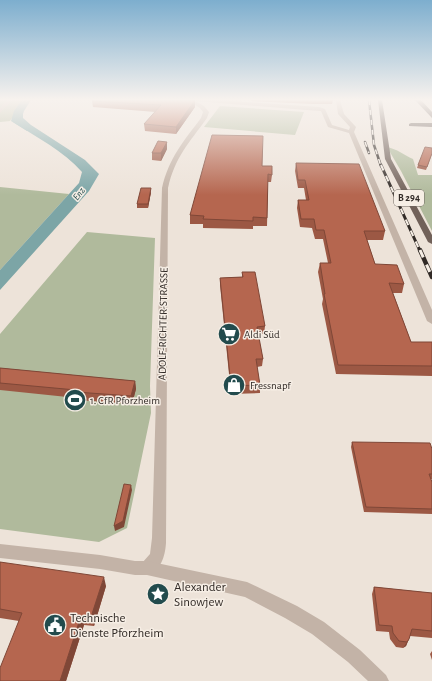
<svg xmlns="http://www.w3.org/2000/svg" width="432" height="681" viewBox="0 0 432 681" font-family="'Alegreya Sans',sans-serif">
  <rect width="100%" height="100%" fill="#ede3d9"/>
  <path fill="#b0ba9c" d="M0,100h25l-15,21 -10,1z
    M220,106l84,6 -9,23 -91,-8z
    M387,147c10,2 17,8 26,12l5,16h14v56l-31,-60z
    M0,187l69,7 -69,76z
    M87,232l68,6 -5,148 1,27 -24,115 -28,14 -99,-13v-195z"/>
  <path fill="#7ca5a6" d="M19,111h4v7l8,7 54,35 14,14 -10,17 -89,99v-20l79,-87 3,-11c-18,-21 -46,-35 -69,-50v-4z"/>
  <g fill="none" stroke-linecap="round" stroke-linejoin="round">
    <path fill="#7ca5a6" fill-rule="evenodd" d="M22,100h9l-7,11 -3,9 11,8 -5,3 -16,-10 3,-10z"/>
    <path fill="#c3b3a7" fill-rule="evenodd" d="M7,100h5l-12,13v-5z
      M187,100h30l102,7 6,2 7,16 17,5 1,-3 -12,-13 -2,-14h4l4,14 12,13 -2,5 78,178v14l-5,-3 -78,-188 -21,-6 -7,-16h-2l-124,-10 9,5 5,6 -2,6c-18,25 -32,39 -39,70l-2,355c-1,14 -5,27 -19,32l-5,-2 -2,-5 2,-5 8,-9 2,-16 10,-350c7,-30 21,-46 39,-70l2,-6 -3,-4z"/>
    <path fill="#c3b3a7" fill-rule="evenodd" d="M0,544l100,11 35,6h12l100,21 50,24 27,16 36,28 26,25 3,6h-21l-20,-19 -36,-28 -27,-16 -40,-21 -98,-22h-12l-35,-6 -100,-11z"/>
    <path fill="#716159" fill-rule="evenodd" d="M378,100h4l9,59 41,76v9l-4,-2 -43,-83z"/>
    <path fill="#61524c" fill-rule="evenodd" d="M415,100h6l11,12v6z
      M411,123h21v4l-23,-1v-2z"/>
    <g stroke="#312a26" stroke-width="2.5">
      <path id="rail-far2" d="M369,100l5,45 7,21
        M365,142l4,11"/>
    </g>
    <g stroke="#312a26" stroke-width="3">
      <path id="rail-far1" d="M381,165l39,86"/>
    </g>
    <g stroke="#312a26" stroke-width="4.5">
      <path id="rail" d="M420,250l12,27"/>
    </g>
    <use href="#rail-far2" stroke="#f6eee5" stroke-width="1.5" stroke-dasharray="5" stroke-linecap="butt"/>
    <use href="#rail-far1" stroke="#f6eee5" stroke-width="2" stroke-dasharray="6" stroke-linecap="butt"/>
    <use href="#rail" stroke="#f6eee5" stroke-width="3" stroke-dasharray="8" stroke-linecap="butt"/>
  </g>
  <path fill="#9c5844" d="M195,100v7l-19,27 -31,-3 -1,-7 12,-12 -63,-5 -1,-6z
    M251,100h82l-1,4h-18l-63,-3z
    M167,142v7l-6,12 -9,-1v-7z
    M432,154l-6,16 -9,-2 1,-3z
    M296,163l89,68 -2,9h-16l8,24 29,20 -2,9h-9l18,49h21v34l-96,-2 -14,-70 1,-5 -5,-27 2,-9h8l-5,-24h-8l-3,-11 -12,-1 -3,-19 1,-8h8l-2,-12h-6l-3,-17z
    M262,166l10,9 -1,7h-3l-1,44h-14v3l-50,-1v-4h-13v-9z
    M151,192l-3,16h-11v-4z
    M242,272l23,54 -1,8h-6l5,25 -1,7 -5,1 3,18v8l-29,1 -11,-109v-7l22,-1z
    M0,368l135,13 1,8 -4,15 -55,-4v-2l-77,-8z
    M352,442l80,7v30h-1l1,3v32l-68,-2 -13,-65z
    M0,562l106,24 -12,40 -10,-1 -18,56h-66l19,-60 -19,-3z
    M374,587l58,6v45l-22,-2 -4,10 -3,2 -7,-1 -6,-8 -1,-7 -13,-1 -4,-37z
    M432,651v9l-2,-6z"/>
  <path fill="#7f4737" d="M195,100v7l-19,27v-7z
    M167,142v7l-6,12v-8z
    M151,188v4l-3,16v-4z
    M135,381l1,8 -4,15 -1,-8z
    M131,485l1,5 -8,37 -9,4 -1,-5z
    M104,577l2,9 -12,40 -3,-9z
    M81,616l3,9 -18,56h-6z
    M409,639l-3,7 -3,2z"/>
  <path fill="#b5664f" stroke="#7f4737" d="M93,100h102l-19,27 -32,-3 17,-19 -69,-4z
    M212,135l51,1 -1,30h10v9l-4,-1 -1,44 -14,-1v4l-50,-2 1,-3 -14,-1z
    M158,141l9,1 -6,11h-9z
    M425,147l7,1v5l-5,14 -9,-2z
    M296,163l63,1 26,67h-21l11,33 22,1 7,19 -15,-1 22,59h21v24l-94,-1 -14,-71h1l-5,-31h11l-7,-33h-8l-2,-11h-13l-3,-19h11l-4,-20h-7z
    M141,188h10l-3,16h-11z
    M242,272h13l10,54 -8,1 6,32h-7l4,26 -29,1 -11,-108 23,-1z
    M0,368l135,13 -4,15 -55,-4v-2l-76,-7z
    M352,442l78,1 2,6v25h-3l3,8v27l-66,-2z
    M124,484l7,1 -8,36 -9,5z
    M0,562l104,15 -13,40 -10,-1 -21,65h-60v-13l22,-55 -22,-4z
    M374,587l58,6v38l-20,-2 -3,10 -2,3 -8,-1 -6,-8 -1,-7 -13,-1z"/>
  <linearGradient id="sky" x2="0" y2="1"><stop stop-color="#7daece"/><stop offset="0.51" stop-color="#f7f2ee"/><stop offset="1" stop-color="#f7f2ee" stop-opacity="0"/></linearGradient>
  <rect width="432" height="195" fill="url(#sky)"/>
  <defs>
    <g id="supermarket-disc" transform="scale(1.15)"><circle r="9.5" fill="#224b4d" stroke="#f6eee5"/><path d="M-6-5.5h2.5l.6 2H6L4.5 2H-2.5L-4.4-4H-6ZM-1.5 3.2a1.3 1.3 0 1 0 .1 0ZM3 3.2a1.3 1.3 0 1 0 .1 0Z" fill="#fff"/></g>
    <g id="shop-disc" transform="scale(1.15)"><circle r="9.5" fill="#224b4d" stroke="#f6eee5"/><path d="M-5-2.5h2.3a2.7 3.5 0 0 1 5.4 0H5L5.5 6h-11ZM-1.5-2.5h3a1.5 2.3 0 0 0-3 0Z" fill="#fff"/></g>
    <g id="stadium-disc" transform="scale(1.15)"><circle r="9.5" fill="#224b4d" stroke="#f6eee5"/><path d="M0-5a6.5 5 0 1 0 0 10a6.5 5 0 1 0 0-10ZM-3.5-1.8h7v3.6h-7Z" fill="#fff"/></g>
    <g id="sight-disc" transform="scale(1.15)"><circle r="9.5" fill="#224b4d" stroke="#f6eee5"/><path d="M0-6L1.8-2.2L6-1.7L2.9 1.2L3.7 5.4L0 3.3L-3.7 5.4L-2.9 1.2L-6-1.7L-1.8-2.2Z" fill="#fff"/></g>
    <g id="civic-disc" transform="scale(1.15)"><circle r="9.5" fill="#224b4d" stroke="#f6eee5"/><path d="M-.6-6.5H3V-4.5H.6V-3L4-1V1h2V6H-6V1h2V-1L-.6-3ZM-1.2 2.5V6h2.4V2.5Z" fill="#fff"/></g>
  </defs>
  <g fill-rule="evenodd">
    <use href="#supermarket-disc" x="229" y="334"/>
    <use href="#shop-disc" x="234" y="385"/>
    <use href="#stadium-disc" x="75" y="400"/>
    <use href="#sight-disc" x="158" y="594"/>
    <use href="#civic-disc" x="55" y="625"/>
  </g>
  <g text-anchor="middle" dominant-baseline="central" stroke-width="3" stroke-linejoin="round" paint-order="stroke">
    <g font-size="10" font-style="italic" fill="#224b4d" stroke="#f6eee5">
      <text transform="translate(79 194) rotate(-52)">Enz</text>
    </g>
    <rect fill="#f6eee5" stroke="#6c655f" stroke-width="1" x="394" y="190" width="30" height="16" rx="3"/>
    <g font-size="10" font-weight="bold" fill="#312a26">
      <text x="409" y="198">B 294</text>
    </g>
    <g font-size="11" fill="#312a26" stroke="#f6eee5">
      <text transform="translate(163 324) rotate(-89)">ADOLF-RICHTER-STRASSE</text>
    </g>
    <g font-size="11" fill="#312a26" stroke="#f6eee5" text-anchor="start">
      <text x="244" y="334">Aldi Süd</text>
      <text x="250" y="385">Fressnapf</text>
      <text x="90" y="400">1. CfR Pforzheim</text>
    </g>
    <g font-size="13" fill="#312a26" stroke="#f6eee5" text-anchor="start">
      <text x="174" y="587">Alexander<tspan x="174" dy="15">Sinowjew</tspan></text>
      <text x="70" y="618">Technische<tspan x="70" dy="15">Dienste Pforzheim</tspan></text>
    </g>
  </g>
</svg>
